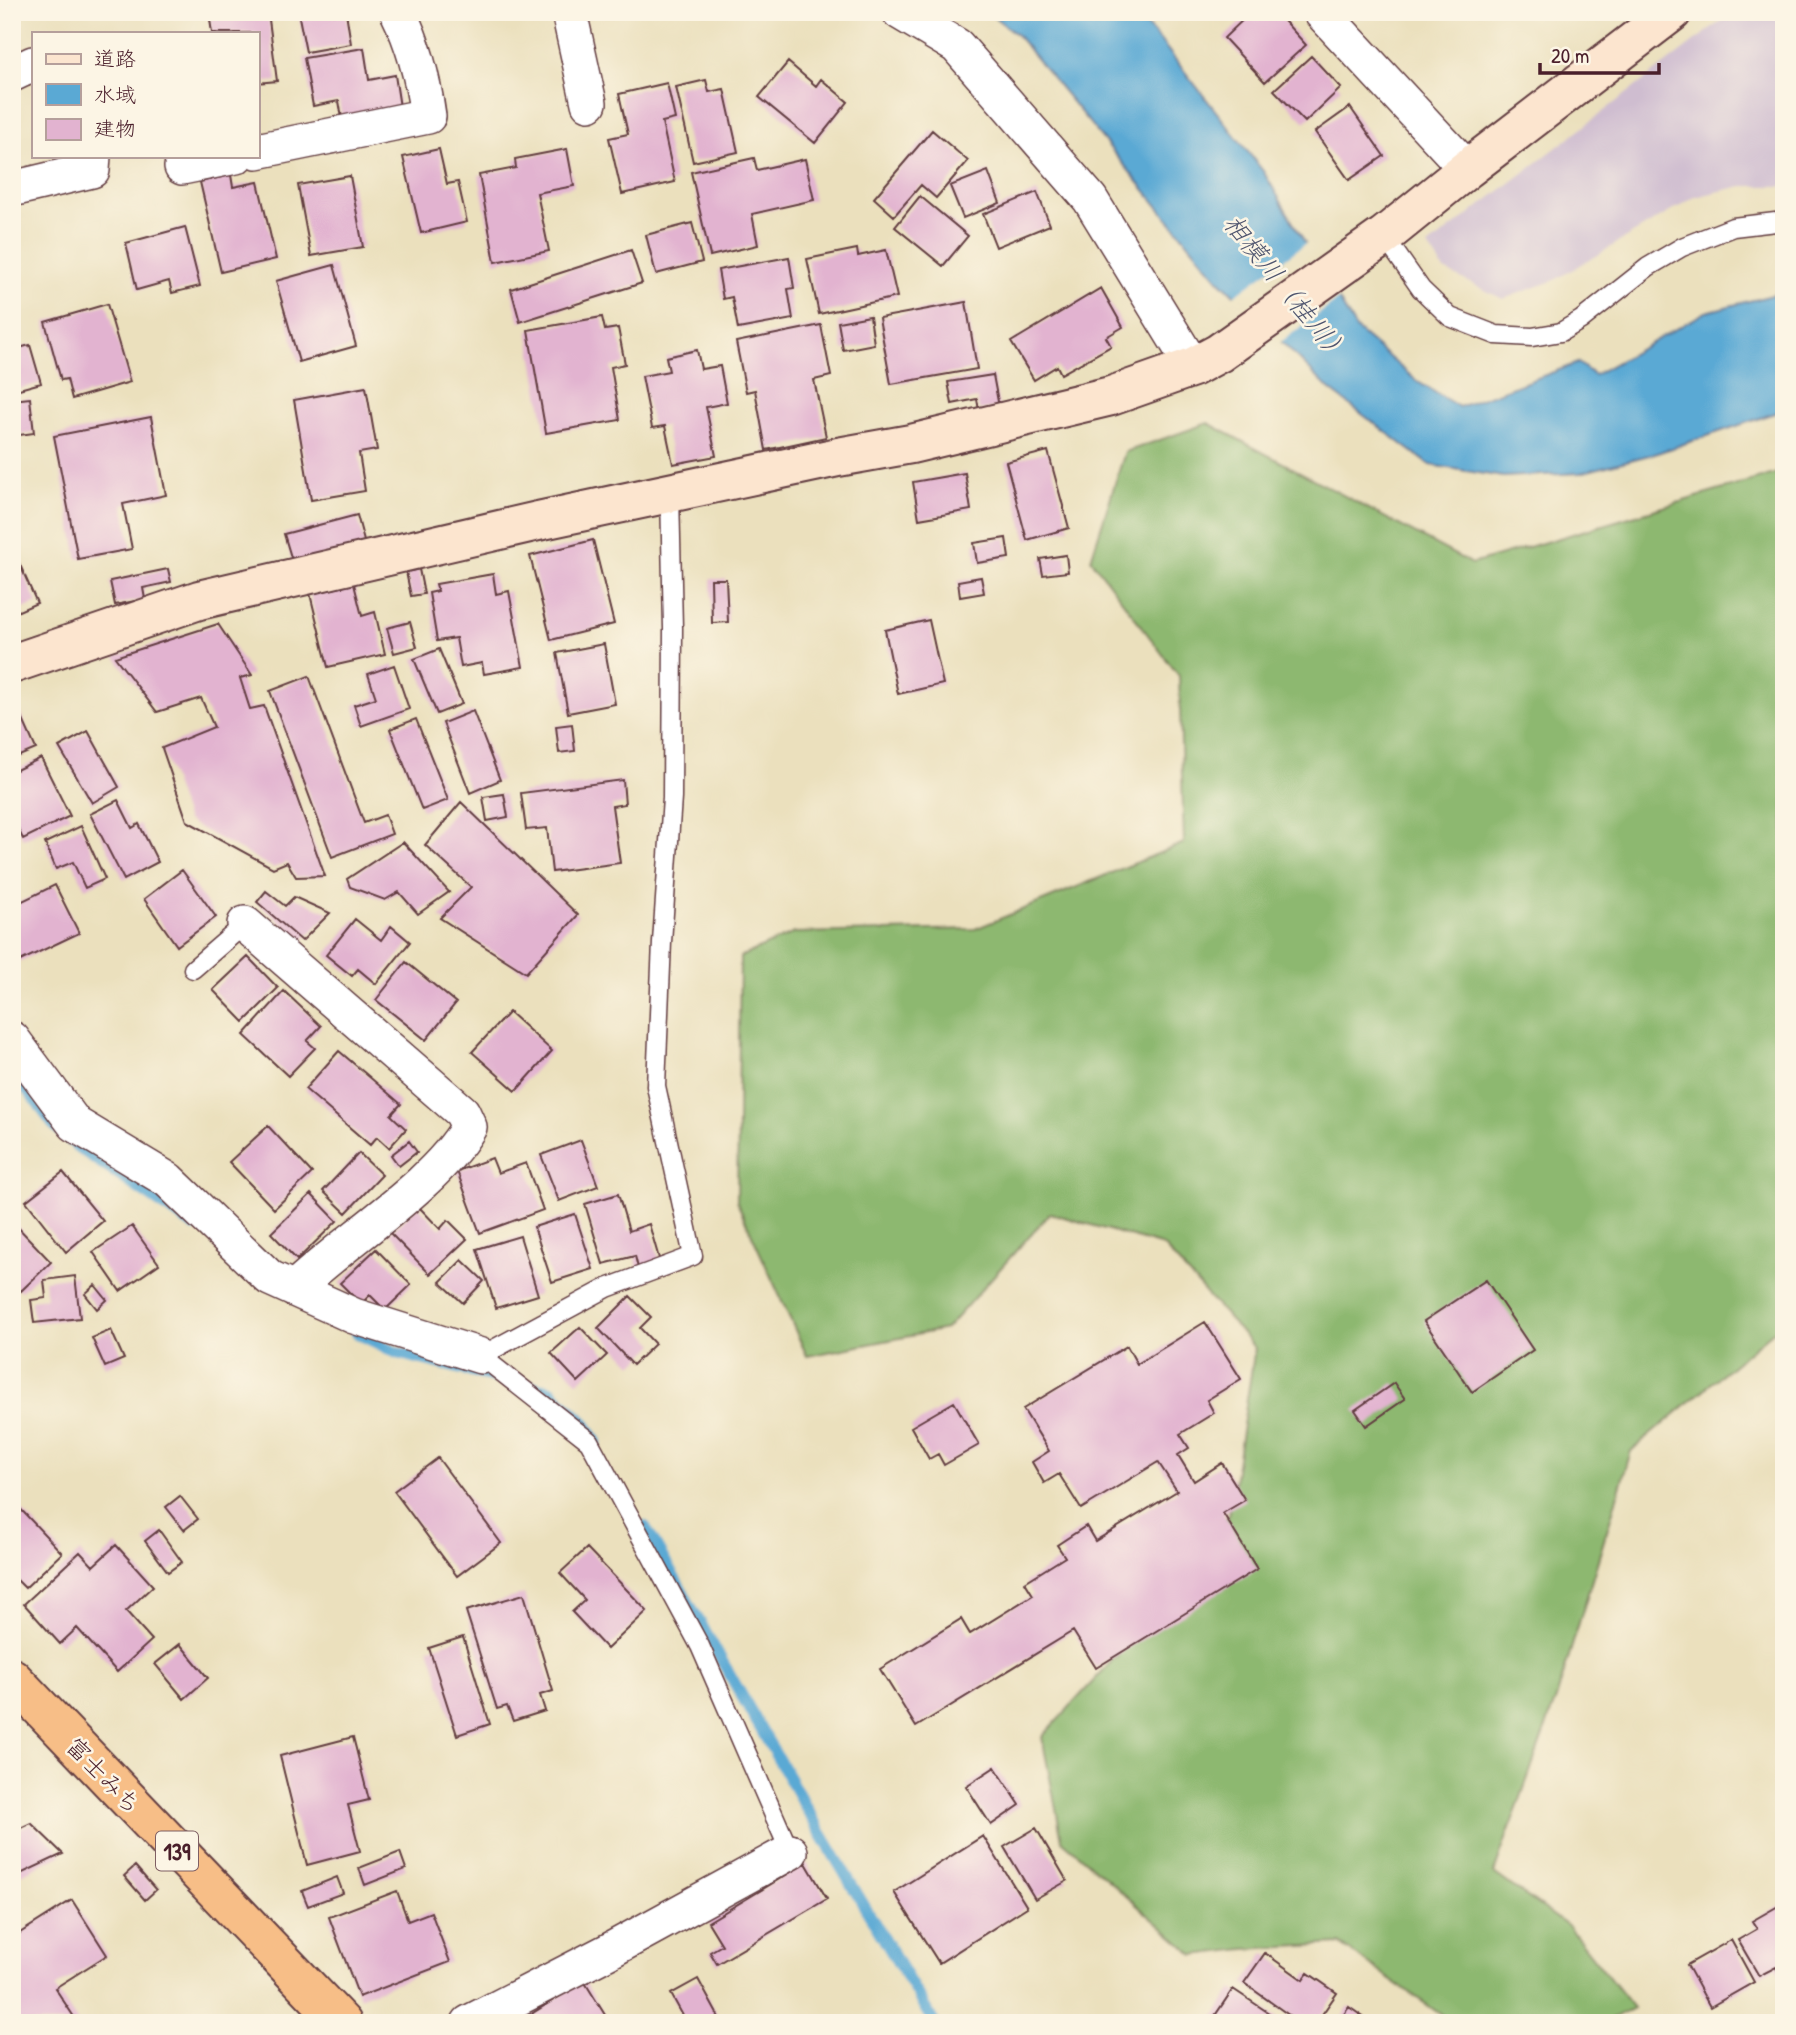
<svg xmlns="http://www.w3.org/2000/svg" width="1796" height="2035" viewBox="0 0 1796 2035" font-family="'Patrick Hand','Klee One',sans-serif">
  <rect width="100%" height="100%" fill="#fcf5e5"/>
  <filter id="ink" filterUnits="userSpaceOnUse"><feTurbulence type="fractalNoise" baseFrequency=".0143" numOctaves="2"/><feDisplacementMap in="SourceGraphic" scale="14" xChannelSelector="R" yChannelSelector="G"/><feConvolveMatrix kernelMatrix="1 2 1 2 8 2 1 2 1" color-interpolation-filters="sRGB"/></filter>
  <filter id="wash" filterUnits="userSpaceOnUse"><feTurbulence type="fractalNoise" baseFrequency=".00686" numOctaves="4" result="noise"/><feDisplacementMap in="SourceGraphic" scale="28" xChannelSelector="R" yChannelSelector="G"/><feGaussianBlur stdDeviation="1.57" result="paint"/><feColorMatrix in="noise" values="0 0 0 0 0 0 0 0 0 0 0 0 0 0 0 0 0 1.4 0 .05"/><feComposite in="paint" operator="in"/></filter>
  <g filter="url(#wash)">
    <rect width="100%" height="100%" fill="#ebe0bd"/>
    <path fill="#cfbdd0" d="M1733,12h51v174h-42l-47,11 -140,83 -52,19 -59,-29 -16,-24z"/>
    <path fill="#8db86f" stroke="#6c6c4d" stroke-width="2" d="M1208,423l264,141 312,-93v851l-153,129 -75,248 -62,174 75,54 64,81 -27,15h-153l-113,-79 -95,5 -51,6 -132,-115 -20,-103 80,-87 107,-135 26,-167 -92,-102 -113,-33 -104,116 -139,27 -70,-154 3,-245 54,-24 181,-4 209,-86 -5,-167 -88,-117 34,-107z"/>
    <path fill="#5aa9d4" stroke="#526480" stroke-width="2" d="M988,12h147l24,27 104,132 93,158 62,53 41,25 119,-44 16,12 112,-63 78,-20v118l-127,43 -77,20 -77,4 -73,-12 -100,-75 -111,-110 -202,-245z"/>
    <path fill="#ebe0bd" d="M1309,241l33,56 -64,47 -47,-46z"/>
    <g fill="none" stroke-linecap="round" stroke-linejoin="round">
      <path stroke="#5aa9d4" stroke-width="12" d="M12,1069l41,55 25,23 116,79
        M357,1333l40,20 154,38 34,32 11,19
        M645,1527l171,298 118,198"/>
    </g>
    <g id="blocks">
      <path fill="#e2b3d0" d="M268,12l9,69 -20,2v-50h-45l-3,-20z
        M298,12h35l1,3 12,-3 5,32 -45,8z
        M1251,12h25l30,33 -41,37 -41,-44z
        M364,48l5,32 26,-5 5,32 -58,11 -3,-17 -26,5 -9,-48z
        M1311,56l30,32 -36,34 -31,-32z
        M788,62l28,24 5,-7 27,23 -33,41 -56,-46z
        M706,80l3,12 15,-3 14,63 -45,10 -17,-75z
        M667,83l8,36 -13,3 13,60 -53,12 -13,-56 19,-4 -9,-40z
        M1350,107l34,49 -35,24 -34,-48z
        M932,130l36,31 -32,37 -15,-13 -27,31 -20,-18z
        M439,149l8,35 11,-2 9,40 -46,11 -18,-76z
        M567,149l7,37 -37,7 12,58 -54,11 -16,-87 37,-7 -1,-9z
        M754,158l3,12 48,-11 9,41 -62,14 6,31 -48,11 -19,-84z
        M988,171l12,32 -37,15 -13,-32z
        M231,175l2,12 25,-5 18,77 -55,13 -21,-90z
        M350,176l13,71 -52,9 -13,-71z
        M1037,192l13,33 -54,22 -13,-33z
        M920,196l48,40 -25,30 -48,-39z
        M692,223l10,39 -46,12 -10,-39z
        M185,227l15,59 -28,7 -3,-12 -32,9 -11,-47z
        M857,249l1,7 28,-6 11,47 -78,17 -12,-55z
        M631,250l11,33 -122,39 -9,-33z
        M789,257l5,31 -6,1 5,30 -55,10 -6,-32 -9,2 -5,-29z
        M334,265l22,81 -57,16 -23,-81z
        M1101,288l22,39 -17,10 5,9 -50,28 -4,-8 -23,14 -23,-38z
        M966,302l11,67 -86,15 -12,-66z
        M107,304l23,78 -58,17 -5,-20 -6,1 -16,-58z
        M870,316l4,28 -31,6 -5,-28z
        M602,317l3,13 13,-2 7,36 -14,3 9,53 -74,13 -18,-103z
        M821,325l10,51 -17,4 12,57 -60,13 -11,-60 -9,2 -10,-50z
        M30,345l11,38 -29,8v-19l6,-1 -6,-21z
        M697,350l4,19 19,-3 7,37 -21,4 10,49 -43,8 -8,-38 -13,2 -10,-52 27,-5 -3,-14z
        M993,375l6,32 -20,3 -2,-11 -25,5 -4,-22z
        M366,387l11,63 -18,3 6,38 -54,9 -17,-100z
        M30,398l4,35 -22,3v-36z
        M151,417l15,78 -43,9 9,45 -54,10 -24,-123z
        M1048,451l21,77 -42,12 -21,-78z
        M965,473l6,37 -52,9 -6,-37z
        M357,515l8,30 -72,19 -9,-30z
        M1006,538l3,20 -32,5 -3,-20z
        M593,540l21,84 -63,16 -21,-84z
        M12,547l25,56 -25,11z
        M1066,555l2,17 -25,3 -3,-16z
        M168,569l3,13 -28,6 2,11 -30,6 -5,-24z
        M419,569l5,25 -13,2 -5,-24z
        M493,574l3,20 13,-3 14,76 -39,7 -2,-11 -21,4 -5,-29 -19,3 -8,-48 9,-2 -2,-7z
        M981,577l3,16 -24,4 -2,-16z
        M711,579h15l2,43 -16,1z
        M354,584l8,32 13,-4 10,42 -57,13 -18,-73z
        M929,620l14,64 -45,10 -13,-64z
        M410,622l7,25 -23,6 -7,-25z
        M218,624l34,51 -12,3 10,31 14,-3 61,170 -29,1 -9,-15 -14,6 -86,-47 -25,-73 52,-21 -13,-29 -44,14 -42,-55z
        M604,644l11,60 -47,9 -11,-60z
        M439,649l23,55 -25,10 -23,-55z
        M394,665l15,44 -48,17 -7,-21 22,-7 -8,-24z
        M309,676l55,147 21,-8 7,19 -60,23 -62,-166z
        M12,695l24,54 -24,10z
        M473,711l27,69 -30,13 -27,-70z
        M416,719l32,81 -26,10 -32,-81z
        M572,724l3,27 -16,2 -3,-27z
        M88,731l31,56 -27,16 -33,-56z
        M41,758l29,58 -47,23 -11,-22v-45z
        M623,780l2,24 -13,2 8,57 -68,9 -5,-44 -21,2 -5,-37z
        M504,794l4,23 -21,4 -4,-24z
        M118,800l14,28 7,-4 19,38 -34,18 -34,-66z
        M461,802l117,113 -52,58 -86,-55 31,-31 -46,-42z
        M81,826l24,53 -20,9 -12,-26 -17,7 -11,-26z
        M403,842l46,50 -31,22 -19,-22 -14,8 -35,-13 -3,-8z
        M182,870l34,47 -39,29 -33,-47z
        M55,885l24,48 -67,32v-59z
        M266,891l19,15 9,-9 36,16 -28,28 -45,-39z
        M355,919l26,21 10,-14 19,16 -34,42 -18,-15 -6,7 -26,-21z
        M248,957l30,31 -34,34 -31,-32z
        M406,962l50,41 -30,37 -50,-40z
        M284,991l37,35 -14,15 8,7 -27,28 -44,-41z
        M509,1012l43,39 -36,40 -44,-39z
        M339,1051l62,53 -10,11 15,14 -17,19 -12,-11 -7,8 -65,-56z
        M268,1126l44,47 -38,36 -45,-47z
        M581,1140l17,46 -39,15 -18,-46z
        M409,1141l8,11 -18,14 -8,-11z
        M359,1153l23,22 -36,38 -23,-22z
        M492,1158l6,15 28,-10 17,47 -63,23 -23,-62z
        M63,1172l40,49 -37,31 -40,-51z
        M311,1194l26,27 -40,39 -26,-27z
        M618,1194l11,37 20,-7 11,38 -22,6 -3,-12 -32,8 -18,-60z
        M418,1206l22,23 8,-9 19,19 -37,35 -40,-41z
        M575,1214l18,55 -41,13 -18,-55z
        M12,1221l39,41 -30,29 -9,-9z
        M132,1226l27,38 -39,27 -27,-39z
        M520,1236l18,59 -42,13 -19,-59z
        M376,1249l35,36 -26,25 -15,-15 -9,9 -21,-21z
        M462,1260l22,21 -21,22 -23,-21z
        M75,1276l5,42 -46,5 -3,-23 15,-2 -2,-18z
        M1486,1280l47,70 -61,42 -48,-71z
        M95,1285l12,15 -10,9 -12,-15z
        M630,1296l21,21 -11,11 15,16 -22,21 -35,-37z
        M1205,1322l36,57 -34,21 7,13 -34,21 9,14 -11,7 16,26 28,-18 23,37 -22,13 34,56 -161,99 -23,-37 -157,96 -36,-58 81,-50 9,15 63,-39 -8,-13 40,-25 -8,-12 29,-19 9,15 82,-50 -19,-29 -77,47 -22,-35 -15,9 -12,-21 17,-11 -26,-42 104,-63 10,18z
        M580,1327l27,28 -29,27 -27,-29z
        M111,1330l13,29 -19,8 -13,-29z
        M1394,1383l11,16 -39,27 -11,-16z
        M954,1402l25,43 -35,20 -6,-11 -9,5 -18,-32z
        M438,1458l63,85 -44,33 -63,-85z
        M180,1496l18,23 -14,11 -18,-23z
        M12,1500l50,53 -37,35 -13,-13z
        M159,1530l23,32 -14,10 -23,-31z
        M116,1545l37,41 -27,25 26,29 -35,32 -40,-44 -17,16 -36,-40 56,-52 13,14z
        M587,1548l60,63 -40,38 -35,-37 13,-12 -25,-27z
        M524,1594l29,97 -13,4 5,16 -32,10 -6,-15 -10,3 -31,-98z
        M463,1637l27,87 -33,11 -28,-87z
        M180,1644l28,34 -24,21 -29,-35z
        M353,1737l16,63 -21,5 12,46 -53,14 -27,-109z
        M995,1767l25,38 -29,20 -25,-39z
        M31,1823l32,31 -51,24v-46z
        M1036,1828l31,53 -32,18 -31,-52z
        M983,1836l44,71 -88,56 -45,-71z
        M400,1852l6,17 -41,16 -6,-17z
        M806,1863l21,36 -110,65 -7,-12 12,-7 -14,-23z
        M135,1866l21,24 -11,10 -21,-24z
        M337,1877l6,16 -35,13 -6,-15z
        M397,1891l11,30 23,-9 19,50 -91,35 -30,-80z
        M72,1900l35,55 -52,33 23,35h-57l-9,-14v-71z
        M1780,1905l4,6v71l-8,-15 -17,9 -21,-36 19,-11 -5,-8z
        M1731,1940l23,42 -44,25 -23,-42z
        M1265,1953l38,27 5,-7 29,20 -21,30h-16l-56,-40z
        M698,1979l24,44h-35l-16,-29z
        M584,1981l26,42h-93z
        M1233,1989l51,34h-74z
        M1349,2007l23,16h-34z"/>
    </g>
  </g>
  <g filter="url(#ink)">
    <use href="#blocks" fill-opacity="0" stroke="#623c41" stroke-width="2"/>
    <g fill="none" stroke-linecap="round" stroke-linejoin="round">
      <g stroke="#623c41" stroke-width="21">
        <path id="service" d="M1384,236l37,53 29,28 46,18 36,2 29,-5 20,-12 67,-53 34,-20 51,-20 51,-6
          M670,493l3,135 -1,170 -10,144 -6,144 37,170 -86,32 -126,68 108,85 111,205 90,206
          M193,969l52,-45"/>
      </g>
      <g stroke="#623c41" stroke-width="38">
        <path id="minor" d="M569,12l20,91
          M900,12l57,34 133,153 103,168
          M1321,12l146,157
          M12,74l21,-10
          M257,151l171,-35c-5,-37 -13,-70 -30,-104
          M182,167l54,-11
          M12,189l80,-19 1,-14
          M245,924l217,188 7,15c-36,61 -122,111 -175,162
          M12,1039l63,85 93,56 102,98 84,38 127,40
          M469,2023l140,-72 181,-99"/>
      </g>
      <g stroke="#623c41" stroke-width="42">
        <path id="secondary" d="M12,664l187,-64 339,-79 300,-64 73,-13 200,-48 82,-29 26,-14 165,-117 83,-67 205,-157"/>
      </g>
      <g stroke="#623c41" stroke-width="42">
        <path id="trunk" d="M12,1678l330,345"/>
      </g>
      <use href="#service" stroke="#fff" stroke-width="18"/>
      <use href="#minor" stroke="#fff" stroke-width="35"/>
      <use href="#secondary" stroke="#fce5cf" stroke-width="38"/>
      <use href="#trunk" stroke="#f7be87" stroke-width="38"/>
    </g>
  </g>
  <g text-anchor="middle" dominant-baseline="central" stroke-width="5" stroke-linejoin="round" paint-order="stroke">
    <rect fill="#fcf5e5" stroke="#7f5f63" stroke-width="2" x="156" y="1831.5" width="42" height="39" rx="5"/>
    <g font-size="23" font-weight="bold" fill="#4a1f2b">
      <text x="177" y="1851">139</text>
    </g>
    <g font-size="24" fill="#4a1f2b" stroke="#fcf5e5">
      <text transform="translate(104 1775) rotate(46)">富士みち</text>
    </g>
    <g font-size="26" font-style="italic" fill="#50566f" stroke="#fcf5e5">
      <text transform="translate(1287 288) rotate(51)">相模川（桂川）</text>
    </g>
  </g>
  <rect width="1796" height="2035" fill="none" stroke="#fcf5e5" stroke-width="42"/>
  <rect x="32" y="32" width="228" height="126" fill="#fcf5e5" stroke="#b59f9b" stroke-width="2"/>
  <rect x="46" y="54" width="35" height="10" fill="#fce5cf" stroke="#b59f9b" stroke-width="2"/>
  <text x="94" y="66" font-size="21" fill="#4a1f2b">道路</text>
  <rect x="46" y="84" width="35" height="21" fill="#5aa9d4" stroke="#b59f9b" stroke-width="2"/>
  <text x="94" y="102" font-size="21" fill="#4a1f2b">水域</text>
  <rect x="46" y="119" width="35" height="21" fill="#e2b3d0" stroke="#b59f9b" stroke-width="2"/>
  <text x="94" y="136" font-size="21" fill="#4a1f2b">建物</text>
  <path d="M1540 63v10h119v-10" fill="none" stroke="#4a1f2b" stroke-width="3.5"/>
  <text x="1551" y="63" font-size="21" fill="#4a1f2b" stroke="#fcf5e5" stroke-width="5" paint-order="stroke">20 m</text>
</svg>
